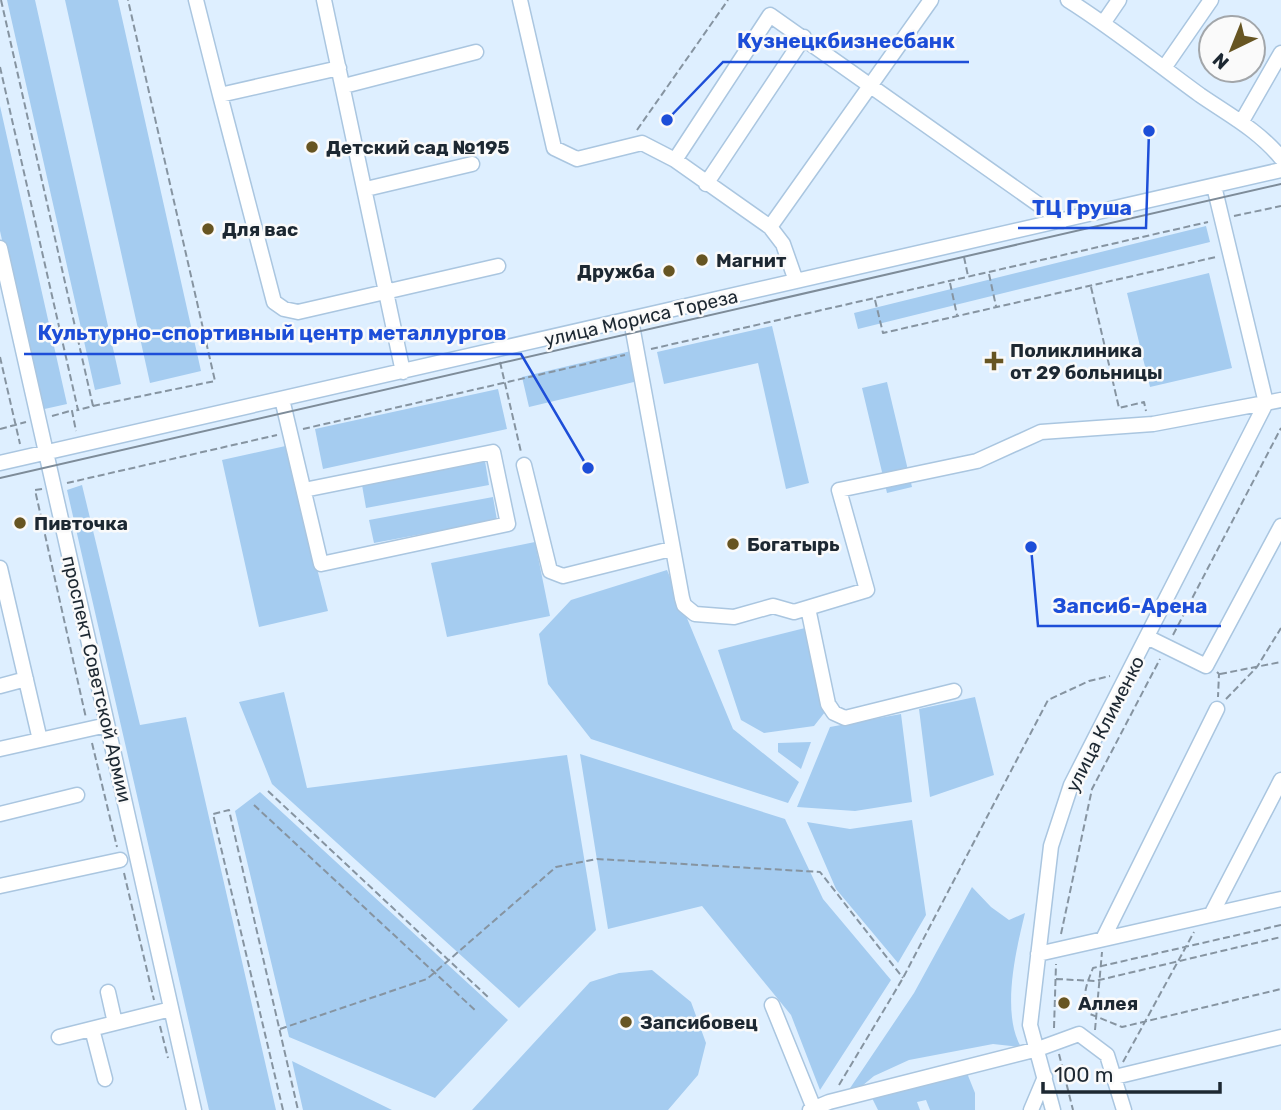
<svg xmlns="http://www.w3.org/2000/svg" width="1281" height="1110" viewBox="0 0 1281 1110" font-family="Rubik,sans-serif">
  <rect width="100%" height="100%" fill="#deefff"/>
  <path fill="#a5ccf0" d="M7,0h28l86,384 -26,6z
    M65,0h53l83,371 -51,12z
    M0,106l67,298 -27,6 -40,-179z
    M1206,226l4,16 -352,87 -4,-16z
    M1209,273l23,95 -82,19 -23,-94z
    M772,326l37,157 -23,6 -28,-126 -94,21 -7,-32z
    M631,351l7,30 -109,26 -7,-30z
    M887,382l25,105 -25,6 -25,-105z
    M498,389l9,40 -184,40 -8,-40z
    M290,445l11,62 27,104 -69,16 -37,-167z
    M485,461l4,24 -123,23 -4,-23z
    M82,485l58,240 46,-8 90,393h-67l-142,-620z
    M493,497l4,23 -123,23 -5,-23z
    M535,542l15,74 -103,21 -16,-74z
    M667,570l66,159 66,53 -11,21 -197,-64 -43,-55 -9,-50 32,-34z
    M805,628l20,84 -11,14 -50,7 -23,-13 -23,-70z
    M284,692l23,96 260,-33 29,175 -77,78 -247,-224 -33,-82z
    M975,697l19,78 -64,22 -11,-88z
    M901,714l11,88 -57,9 -58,-4 33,-80z
    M811,742l-10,27 -23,-17v-9z
    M580,754l205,65 38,80 68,81 -71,110 -29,-75 -89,-109 -94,23z
    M260,792l248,228 -73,78 -146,-61 -54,-226z
    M912,820l14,95 -28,48 -62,-74 -29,-67 43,7z
    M972,887l19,20 18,13 16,-7c-9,37 -24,100 -4,134l-28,-3 -84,16 -35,16 -36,30 76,-113z
    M652,970l39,32 15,41 -8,32 -30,35h-196l118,-128 29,-9z
    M292,1061l100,49h1h-90z
    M967,1073l8,20v17h-45l-4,-10 -9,2 3,8h-42l-7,-14z"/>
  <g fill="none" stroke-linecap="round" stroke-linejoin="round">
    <g stroke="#aac6e0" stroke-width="17">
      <path id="minor" d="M196,0l24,95
        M324,0l79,372
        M520,0l34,148 23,11 65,-16 33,17 95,67 13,17 13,37
        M1068,0c46,29 88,63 132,95 29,20 58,35 81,63
        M1104,22l15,-22
        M339,68l-119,27 54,207 10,7 14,3 200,-46
        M1164,68l47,-68
        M344,86l132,-34
        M1242,121l39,-68
        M675,160l95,-145 292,206
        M706,184l98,-147
        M1214,186l52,217
        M366,189l106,-25
        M770,227l161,-227
        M0,248l194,862
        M631,320l51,278 2,7 11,9 39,3 39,-11 21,6 73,-22 -28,-100 138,-29 64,-29 112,-8 128,-24
        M282,399l39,165 187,-40 -15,-72 -189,38
        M0,463l1281,-293
        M524,465l26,106 13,5 108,-27
        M0,568l40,172
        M808,608l20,96 6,9 11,5 109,-27
        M1149,638l57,28 75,-140
        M0,686l26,-7
        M0,749l107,-24
        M0,814l77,-19
        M0,886l120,-26
        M1212,913l69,-133
        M1103,939l114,-230
        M1038,954l243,-55
        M108,992l7,31
        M772,1005l41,101
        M92,1029l13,50
        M59,1037l112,-28
        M1115,1077l166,-40
        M810,1110l19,-8 209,-53 41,-15 28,21 17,55
        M1031,1110l14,-33
        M1053,1110l-23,-85 21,-179 20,-61 195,-382"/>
    </g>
    <path stroke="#8694a1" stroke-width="2" stroke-dasharray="7 3.5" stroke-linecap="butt" d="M1,0l92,406 -15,4
      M0,67l78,343 -6,1 4,20
      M637,130l91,-130
      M1234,216l47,-10
      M964,257l4,19
      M989,274l7,32
      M950,283l7,32
      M1091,287l28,121 25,-6 2,9
      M875,300l8,33 333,-76
      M651,349l557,-127
      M0,357l20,87
      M500,362l21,90
      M93,406l122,-25 -87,-381
      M52,416l18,-5
      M0,429l26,-7
      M303,429l322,-74
      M67,483l210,-48
      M42,489l-7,1 51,228
      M1173,635l108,-207
      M1217,672l2,2 -1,23
      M1220,674l61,-12
      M1226,699l31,-32 24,-39
      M92,743l25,104
      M268,791l221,207
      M254,805l223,207
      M124,873l30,127
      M1281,925l-188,43c-7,18 -12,28 -3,46l32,13 159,-38
      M1061,934l31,-145 68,-130
      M1056,979l39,2 186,-44
      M160,1026l8,32
      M1054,1028l2,-64
      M280,1029l147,-50 129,-112 41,-8 223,13 83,106
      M1095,1030l7,-78
      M1059,1054l14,56
      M1123,1062l71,-130
      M839,1085l64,-107 145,-278 41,-19 21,-5
      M283,1110l-70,-296 16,-4 69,300"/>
    <use href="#minor" stroke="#fff" stroke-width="14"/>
    <path stroke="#7e8c99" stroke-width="2" d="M0,478l1281,-294"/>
  </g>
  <g fill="#675522" stroke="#fafafa" stroke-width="2.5">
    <circle cx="312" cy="147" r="7"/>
    <circle cx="208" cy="229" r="7"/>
    <circle cx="702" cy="260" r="7"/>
    <circle cx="669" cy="271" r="7"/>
    <path d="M990.5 350.5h7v7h7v7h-7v7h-7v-7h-7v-7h7z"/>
    <circle cx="20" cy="523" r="7"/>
    <circle cx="733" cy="544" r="7"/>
    <circle cx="1064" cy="1003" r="7"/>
    <circle cx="626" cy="1022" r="7"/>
  </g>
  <g text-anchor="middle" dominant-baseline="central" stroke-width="5" stroke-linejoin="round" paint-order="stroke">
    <g font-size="19" font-weight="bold" fill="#1d2832" stroke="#fafafa" text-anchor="start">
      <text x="326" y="147">Детский сад №195</text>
      <text x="222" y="229">Для вас</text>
      <text x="716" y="260">Магнит</text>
      <text x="655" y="271" text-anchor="end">Дружба</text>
      <text x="1010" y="350">Поликлиника<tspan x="1010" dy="22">от 29 больницы</tspan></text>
      <text x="34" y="523">Пивточка</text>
      <text x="747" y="544">Богатырь</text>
      <text x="1078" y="1003">Аллея</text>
      <text x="640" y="1022">Запсибовец</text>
    </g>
    <g font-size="19" fill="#1d2832" stroke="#fafafa">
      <text transform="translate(641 318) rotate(-13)">улица Мориса Тореза</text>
      <text transform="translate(97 679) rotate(77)">проспект Советской Армии</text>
      <text transform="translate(1105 724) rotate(-63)">улица Клименко</text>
    </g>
  </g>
  <path fill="none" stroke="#1d4ed8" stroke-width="2.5" d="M667 120L723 62H969M1149 131L1146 228H1018M588 468L521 354H24M1031 547L1038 626H1221"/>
  <g fill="#1d4ed8" stroke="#fafafa" stroke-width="2.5">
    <circle cx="667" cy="120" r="7"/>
    <circle cx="1149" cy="131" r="7"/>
    <circle cx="588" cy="468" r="7"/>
    <circle cx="1031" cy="547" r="7"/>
  </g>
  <g font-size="21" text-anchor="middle" font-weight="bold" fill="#1d4ed8" stroke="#fafafa" stroke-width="5" stroke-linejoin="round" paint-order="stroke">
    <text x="846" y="48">Кузнецкбизнесбанк</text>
    <text x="1082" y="215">ТЦ Груша</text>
    <text x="272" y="340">Культурно-спортивный центр металлургов</text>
    <text x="1130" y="613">Запсиб-Арена</text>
  </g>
  <g transform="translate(1232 49) rotate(223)"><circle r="33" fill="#fafafa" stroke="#a2a6aa" stroke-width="2"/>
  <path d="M0-5L12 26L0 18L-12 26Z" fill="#675522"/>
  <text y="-10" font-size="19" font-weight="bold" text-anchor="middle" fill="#1d2832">N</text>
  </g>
  <path d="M1043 1082v10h177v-10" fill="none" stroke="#1d2832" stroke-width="3.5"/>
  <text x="1054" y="1082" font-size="21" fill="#1d2832" stroke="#fafafa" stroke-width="5" paint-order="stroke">100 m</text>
</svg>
